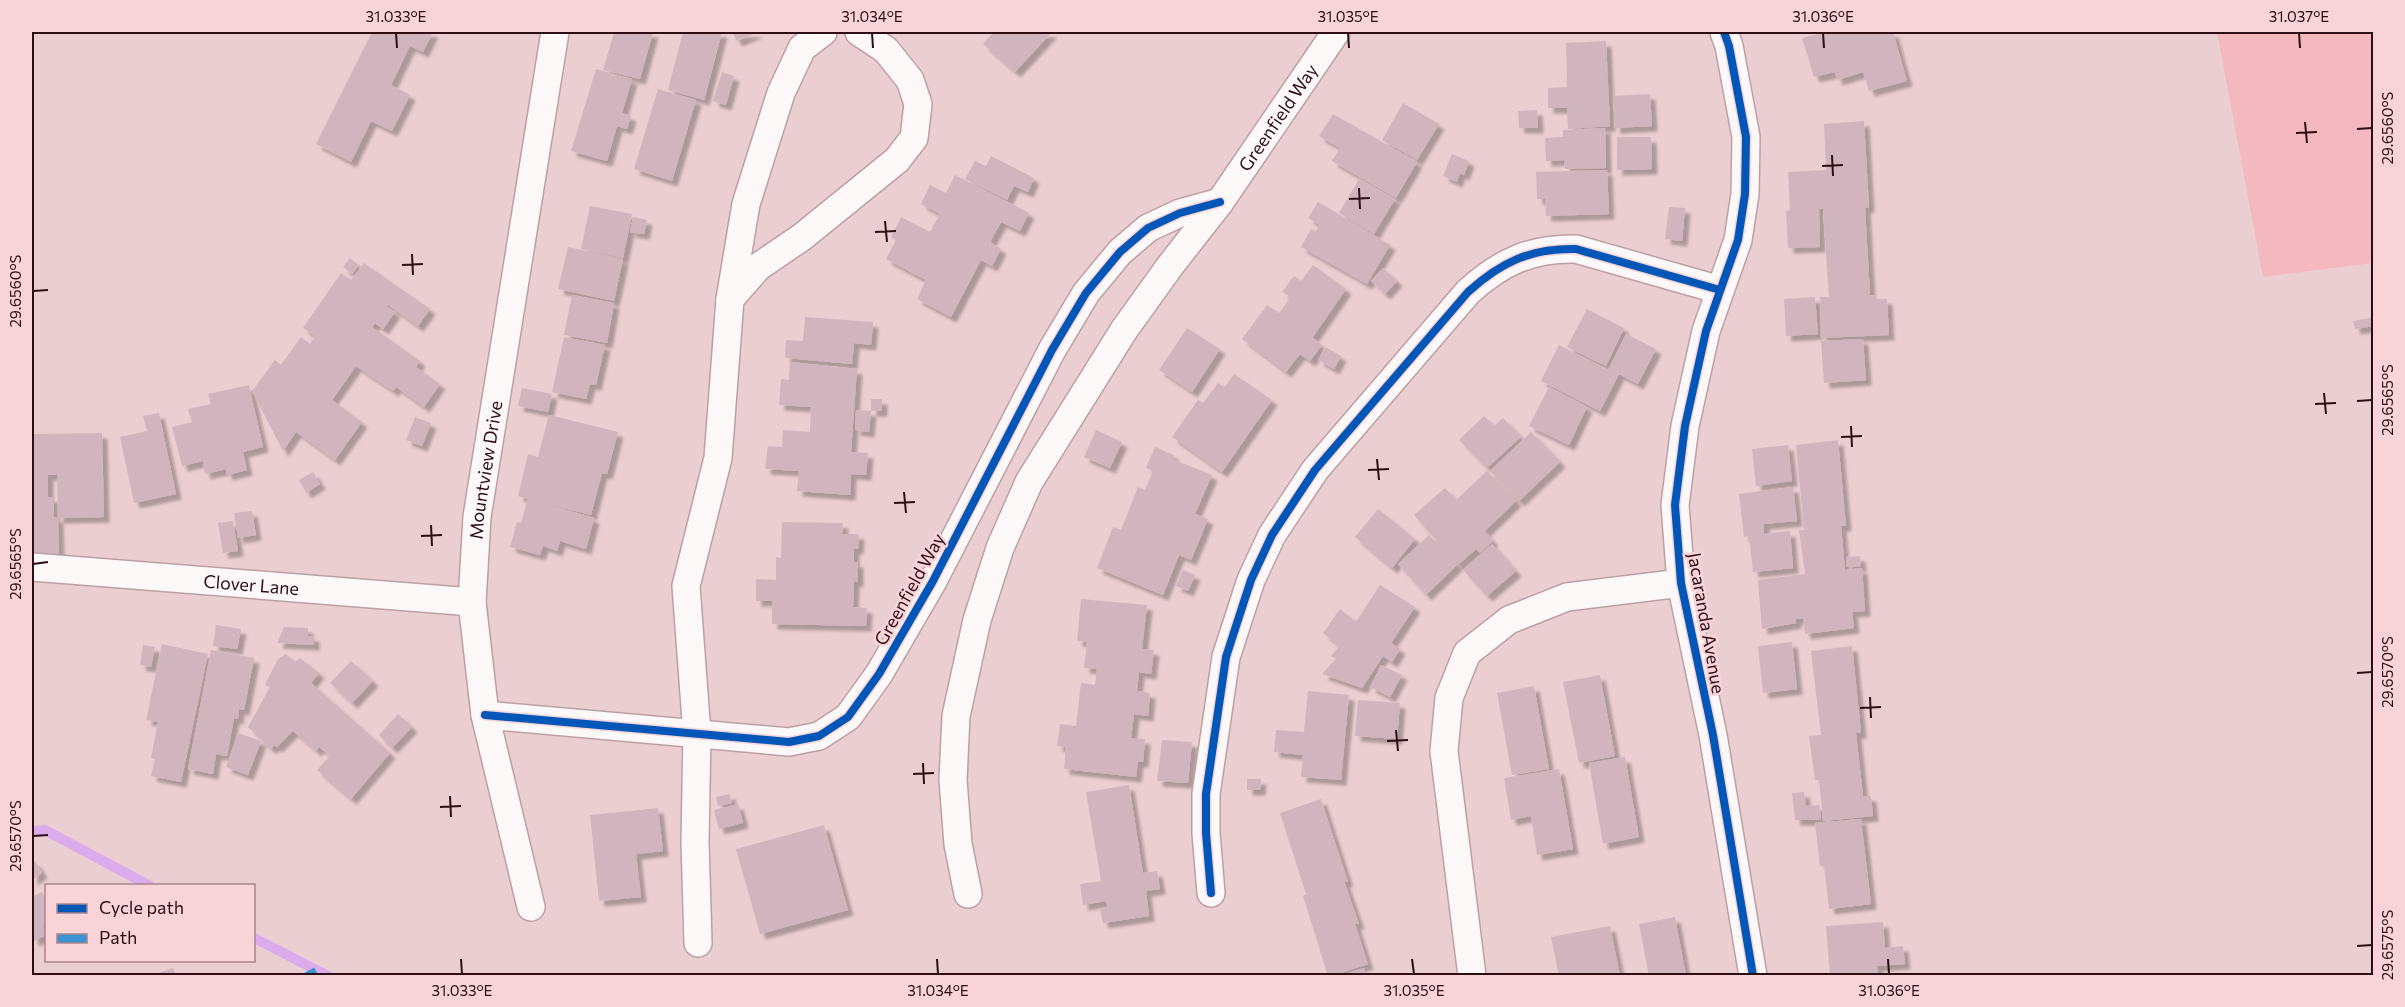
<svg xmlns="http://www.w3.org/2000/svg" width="2405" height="1007" viewBox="0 0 2405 1007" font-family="Commissioner,sans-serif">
  <defs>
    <filter id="shadow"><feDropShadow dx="5.5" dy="5.5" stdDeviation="1.5" flood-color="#0004"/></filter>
  </defs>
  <rect width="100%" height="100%" fill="#ebced1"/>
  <path fill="#f4b9c0" d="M2217,32h156v231l-110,14z"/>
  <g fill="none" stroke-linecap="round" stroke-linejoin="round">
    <path stroke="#daacec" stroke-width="10" d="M32,831l13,-1 105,56
      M254,938l74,38"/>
  </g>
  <path fill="#d1b5be" filter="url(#shadow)" d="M372,32h61l-10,20 -13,-6 -19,39 19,10 -18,36 -21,-10 -20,41 -35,-18z
    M614,32h39l-13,47 -37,-9z
    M683,32h39l-18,68 -36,-10z
    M732,32h26l-21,9z
    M989,32h63l-37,40 -32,-28 9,-10z
    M1825,32h68l14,49 -38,10 -6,-19 -26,8 -2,-8 -21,5 -12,-39z
    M1606,41l4,85 -42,3 -1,-21h-19v-20l19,-1 -1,-44z
    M596,69l36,10 -10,34 9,3 -4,13 -10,-3 -10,35 -36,-10z
    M722,72l12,4 -8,29 -13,-4z
    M658,89l38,11 -24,81 -38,-12z
    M1650,94l2,32 -37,2 -2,-32z
    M1403,103l36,21 -22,36 -35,-20z
    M1537,110l1,18h-19l-1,-17z
    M1333,114l84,48 -21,36 -64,-37 8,-13 -21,-12z
    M1864,121l5,86 -4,1 5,86 -9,1h14v4h12l2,36 -68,3 -1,-41h9l-6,-88h-4l1,38 -32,1 -2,-37 4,-1 -2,-38 38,-2 -2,-46z
    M1605,128l1,40 -41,1 -1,-9 -18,1 -1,-23 18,-1v-7z
    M1617,137h34l1,32 -35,1z
    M1452,154l17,7 -5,14 -4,-2 -3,9 -14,-6z
    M991,156l43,22 -6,14 -14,-6 -7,14 -42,-21 10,-18 11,5z
    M1607,170l2,44 -63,2 -1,-17h-8l-1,-27z
    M955,175l74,38 -9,18 -19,-9 -11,20 11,7 -9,17 -11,-6 -30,57 -34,-18 9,-19 -40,-21 10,-19 -5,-3 10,-20 29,15 10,-18 -19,-10 9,-19 16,8z
    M1359,179l36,20 -21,35 -35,-21z
    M1318,202l72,43 -23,39 -66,-37 10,-18 5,2 4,-6 -12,-7z
    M590,206l42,8 -9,44 -42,-9z
    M1669,207l16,1 -3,33 -17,-2z
    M633,217l14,3 -3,14 -14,-2z
    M568,247l55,12 -9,42 -56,-12z
    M350,258l9,7 -7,9 -9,-7z
    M364,263l66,46 -12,17 -30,-21 -2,1 9,6 -12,17 -8,-6 -3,4 48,34 -4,6 24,17 -16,23 -28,-20 -3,4 -37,-25 -24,34 30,22 -27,38 -39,-28 -13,19 -31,-60 23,-31 6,5 20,-28 9,7 5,-8 -12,-8 38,-55 10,7z
    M1313,265l33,24 -33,48 -29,-20 38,28 -12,16 -10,-7 -14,18 -44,-33 25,-34 12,8 12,-16 -9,-5 12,-16 7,5z
    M1383,268l14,13 -12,13 -14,-13z
    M572,295l42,8 -7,40 -43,-8z
    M1815,297l3,37 -32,2 -2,-37z
    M1587,309l37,19 -18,38 -39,-19z
    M805,317l68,5 -2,23 -17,-2 -2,21 -67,-6 1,-18 17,1z
    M2374,317v9l-19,3 -2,-8z
    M1187,328l33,21 -28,43 -33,-22z
    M1626,334l30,15 -18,35 -19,-10 -19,37 -59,-30 18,-36 49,25z
    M564,337l41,8 -9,40 -6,-1 -4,15 -34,-7z
    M1863,339l3,41 -42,3 -3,-42z
    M1325,347l16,9 -7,13 -16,-9z
    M790,362l67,7 -6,83 17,1 -2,22 -15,-1 -1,21 -53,-4 2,-20 -34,-2 3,-23 14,1 1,-17 27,2 1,-25 -32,-2 2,-26 8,1z
    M1234,374l38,26 -50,72 -50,-35 26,-37 5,3 15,-20 7,4z
    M249,385l14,62 -20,5 4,18 -20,5 -1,-6 -21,5 -2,-13 -21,5 -10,-39 20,-5 -4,-13 23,-5 -3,-10z
    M1549,387l38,20 -18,38 -40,-19z
    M522,388l30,6 -4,18 -30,-6z
    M871,399h11v12h-11z
    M856,410l15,1 -2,21 -14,-2z
    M159,413l17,81 -42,9 -14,-66 27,-6 -4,-15z
    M549,415l69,17 -11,42 -5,-1 -11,42 -54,-14 57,17 -8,31 -26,-8 -3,10 -14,-5 -3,9 -30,-8 7,-25 4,1 7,-24 -10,-3 10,-42 10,3z
    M1484,416l10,10 9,-8 18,19 -34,31 -28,-28z
    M415,417l16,6 -9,23 -16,-6z
    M1096,430l26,12 -12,26 -26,-11z
    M1531,432l29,30 -41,39 -29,-30z
    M102,433l2,84 -46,1 -1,-43h-9v22h6v20l4,1 1,40h-27v-124z
    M1838,440l8,86h-5l4,44 17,-2 3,43 -13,1 2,16 -49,6 -2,-16 -7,1v4l-34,6 -4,-49 47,-6 -6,-44h5l-8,-85z
    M1788,445l4,36 -36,5 -4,-37z
    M1155,447l19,8 -2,4 40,16 -17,39 13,5 -17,41 -12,-5 -16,40 -66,-27 16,-41 8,3 17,-43 7,3 8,-19 -7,-3z
    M1487,471l29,30 -31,30 -12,-12 20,22 -13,12 -4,-4 -18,16 -44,-50 31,-27 11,12z
    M313,472l7,12 -14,9 -7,-13z
    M1793,487l4,34 -33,3v10l26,-3 3,37 -40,4 -4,-36 -5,1 -5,-43z
    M1378,509l37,30 -23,29 -37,-31z
    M252,511l4,24 -18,3 -4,-25z
    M233,521l5,30 -15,2 -5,-30z
    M782,522l61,1 -1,11h17l-1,15h-4v13h4v20l-4,-1 -1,26 14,1 -1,18 -94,-2v-23h-16v-22l20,1v-23l5,1z
    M1429,535l28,30 -31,30 -28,-31z
    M1492,544l24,27 -29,25 -24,-26z
    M1860,556l1,10 -14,1 -1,-10z
    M1183,570l12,5 -7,16 -12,-5z
    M1380,585l35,22 -24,36 9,6 -8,13 -9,-6 -21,32 -40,-14 14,-15 -5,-3 8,-10 -16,-13 17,-24 16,13z
    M1081,599l66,6 -5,44 12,1 -3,24 -12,-2 -2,19 13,2 -2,23 -14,-2 -3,24 14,1 -2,23h-5l-2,15 -72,-8 2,-22 -9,-1 3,-22 16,2 5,-43 14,2 2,-16 -13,-1 3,-26 -10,-1z
    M216,625l25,4 -4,20 -24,-3z
    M284,627l24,1v8h6v9l-37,-2z
    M1792,642l5,47 -34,4 -5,-47z
    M162,644l46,10 -27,128 -30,-6 4,-17 -4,-1 7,-36 -12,-2z
    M143,645l12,2 -4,20 -11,-2z
    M1852,646l9,87h-5l7,63h8l2,20 -50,5 -4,-41h-4l-6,-44 12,-1 -10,-84z
    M211,650l43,8 -10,52 -5,-1 -1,10 -4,-1 -7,38 -11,-2 -3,20 -25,-5z
    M286,654l9,8 5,-4 19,15 -8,10 79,70 -39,46 -34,-29 13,-14 -11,-9 -3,4 -23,-20 -16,16 -3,-2 -3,4 -23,-22 22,-40 -5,-2 13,-26z
    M351,661l22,20 -21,22 -22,-20z
    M1381,665l21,10 -12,22 -20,-10z
    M1600,675l15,81 -36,7 -16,-81z
    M1534,686l15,83 -37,6 -15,-82z
    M1308,691l41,4 -8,85 -40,-3 2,-22 -29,-3 2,-22 28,2z
    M1358,700l42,3 -3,36 -42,-3z
    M398,714l14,13 -20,21 -13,-13z
    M238,733l23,8 -13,34 -22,-8z
    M1162,740l30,2 -4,41 -31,-2z
    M1625,757l14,80 -36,7 -14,-81z
    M1559,769l14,80 -36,6 -6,-39 -20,4 -7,-42z
    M1247,779h14l-1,11h-13z
    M1129,785l14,88 14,-2 3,18 -14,2 3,25 -46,7 -3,-14 8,-1 -2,-7 -23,4 -3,-21 21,-3 -15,-89z
    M1804,792l2,14 13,-1 2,15h-26l-3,-27z
    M730,794l2,9 -14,3 -2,-9z
    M1321,799l27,83 -4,-1 15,43h-4l13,40 -36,12h-4l-25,-80 3,-2 -26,-81z
    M738,804l5,19 -24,6 -5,-19z
    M658,808l5,43 -27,3 5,43 -42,4 -9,-86z
    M1861,819l10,85 -42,5 -5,-43h-4l-5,-43z
    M824,825l24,85 -88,24 -24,-85z
    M35,861l7,12 -10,7v-17z
    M42,892l4,10v23l-3,1 3,9 -12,6 -2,-5v-39z
    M1675,917l11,59h-37l-10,-52z
    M1883,922l2,26 18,-2 2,18 -28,2 1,10h-48l-4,-50z
    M1610,926l10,50h-61l-8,-39z
    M173,968l3,8h-23v-1z
    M1364,968l2,8h-25v-1z"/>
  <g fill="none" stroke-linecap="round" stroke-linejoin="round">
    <g stroke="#bca0a4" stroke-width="30">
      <g id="minor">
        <path d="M1724,32l5,14 17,91 -1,57 -7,46 -32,91 -21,95 -10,79 6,78 32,152 40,241"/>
        <path d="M730,299l28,-32 44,-30 95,-77 17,-22 4,-34 -8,-24 -24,-30 -27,-18"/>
        <path id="s1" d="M32,567l440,35"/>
        <path d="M485,715l304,27 30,-6 29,-19 31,-43 54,-93 119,-231 34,-57 34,-41 28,-24 32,-15 40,-11"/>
        <path d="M1211,893l-5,-60v-39l20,-137 25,-77 21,-45 43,-65 153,-178c33,-30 63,-44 108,-43l144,41"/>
        <path id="s2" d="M968,894l-10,-50 -5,-64 3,-64 21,-96 23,-72 29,-66 95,-152 46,-64 50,-64 116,-170"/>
        <path id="s3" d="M531,907l-46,-192 -13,-113 5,-85 78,-485"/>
        <path d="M698,943l-3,-101 2,-108 -11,-148 32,-128 12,-159 16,-95 35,-111 21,-45 21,-16"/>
        <path d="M1472,976l-28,-225 5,-53 18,-45 42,-33 58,-23 114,-14"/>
      </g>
    </g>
    <use href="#minor" stroke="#fcf8f8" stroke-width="27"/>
    <path stroke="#3c92d3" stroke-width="6" stroke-dasharray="12 6" stroke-linecap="butt" d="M305,976l11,-6"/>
    <g stroke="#f8d4d8" stroke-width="11">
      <path id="cycleway" d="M1724,32l5,14 17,91 -1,57 -7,46 -32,91 -21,95 -10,79 6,78 32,152 40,241
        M485,715l304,27 30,-6 29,-19 31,-43 54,-93 119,-231 34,-57 34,-41 28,-24 32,-15 40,-11
        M1211,893l-5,-60v-39l20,-137 25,-77 21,-45 43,-65 153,-178c33,-30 63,-44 108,-43l144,41"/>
    </g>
    <use href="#cycleway" stroke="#0057b8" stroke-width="8"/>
  </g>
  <path fill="none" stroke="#2c0e14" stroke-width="2" d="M396,33l1,15M872,33l1,15M1348,33l1,15M1823,33l1,15M2299,33l1,15M2305,122l2,21M2357,129l15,-1M2296,133l21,-1M1832,155l1,21M1822,166l21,-1M1359,188l1,21M1349,199l21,-1M885,221l2,21M875,232l21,-1M412,254l1,21M402,265l21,-1M33,291l15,-1M2324,393l2,21M2357,401l15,-1M2315,404l21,-1M1851,426l1,21M1841,437l21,-1M1377,459l2,21M1368,470l21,-1M904,492l2,21M894,503l21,-1M431,525l1,21M421,536l21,-1M33,564l15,-2M2357,673l15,-1M1870,697l1,21M1860,708l21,-1M1396,730l2,21M1387,741l21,-1M923,763l1,21M913,774l21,-1M450,796l1,21M440,807l21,-1M33,836l15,-1M2357,946l15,-1M461,959l1,15M937,959l1,15M1412,959l2,15M1888,959l1,15"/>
  <g text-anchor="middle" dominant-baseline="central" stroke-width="5" stroke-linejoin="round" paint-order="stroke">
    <g font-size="18" fill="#2c0e14" stroke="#f8d4d8">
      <text stroke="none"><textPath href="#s2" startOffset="867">Greenfield Way</textPath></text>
      <text stroke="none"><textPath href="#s3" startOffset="444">Mountview Drive</textPath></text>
      <text stroke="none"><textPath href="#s1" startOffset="220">Clover Lane</textPath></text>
      <text transform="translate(909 589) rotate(-61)">Greenfield Way</text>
      <text transform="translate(1707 623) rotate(80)">Jacaranda Avenue</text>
    </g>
  </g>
  <rect width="2405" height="1007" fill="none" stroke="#f8d4d8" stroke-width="66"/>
  <rect x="45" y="884" width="210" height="78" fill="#f8d4d8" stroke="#a6858a" stroke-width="1.5"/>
  <rect x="57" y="904" width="30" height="9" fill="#0057b8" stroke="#a6858a" stroke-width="1.5"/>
  <text x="99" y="914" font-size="18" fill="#2c0e14">Cycle path</text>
  <rect x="57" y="934" width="30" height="9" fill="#3c92d3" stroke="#a6858a" stroke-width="1.5"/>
  <text x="99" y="944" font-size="18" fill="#2c0e14">Path</text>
  <rect x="33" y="33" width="2339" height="941" fill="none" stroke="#2c0e14" stroke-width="2"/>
  <g font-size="15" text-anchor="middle" fill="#2c0e14">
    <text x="396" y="22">31.033°E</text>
    <text x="872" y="22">31.034°E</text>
    <text x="1348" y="22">31.035°E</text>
    <text x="1823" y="22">31.036°E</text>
    <text x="2299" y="22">31.037°E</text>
    <text transform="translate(2388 128) rotate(-90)" y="5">29.6560°S</text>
    <text transform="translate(16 291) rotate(-90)" y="5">29.6560°S</text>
    <text transform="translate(2388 400) rotate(-90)" y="5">29.6565°S</text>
    <text transform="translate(16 564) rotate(-90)" y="5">29.6565°S</text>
    <text transform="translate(2388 672) rotate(-90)" y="5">29.6570°S</text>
    <text transform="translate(16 836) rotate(-90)" y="5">29.6570°S</text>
    <text transform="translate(2388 945) rotate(-90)" y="5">29.6575°S</text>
    <text x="462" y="996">31.033°E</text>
    <text x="938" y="996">31.034°E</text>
    <text x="1414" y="996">31.035°E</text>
    <text x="1889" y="996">31.036°E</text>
  </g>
</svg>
